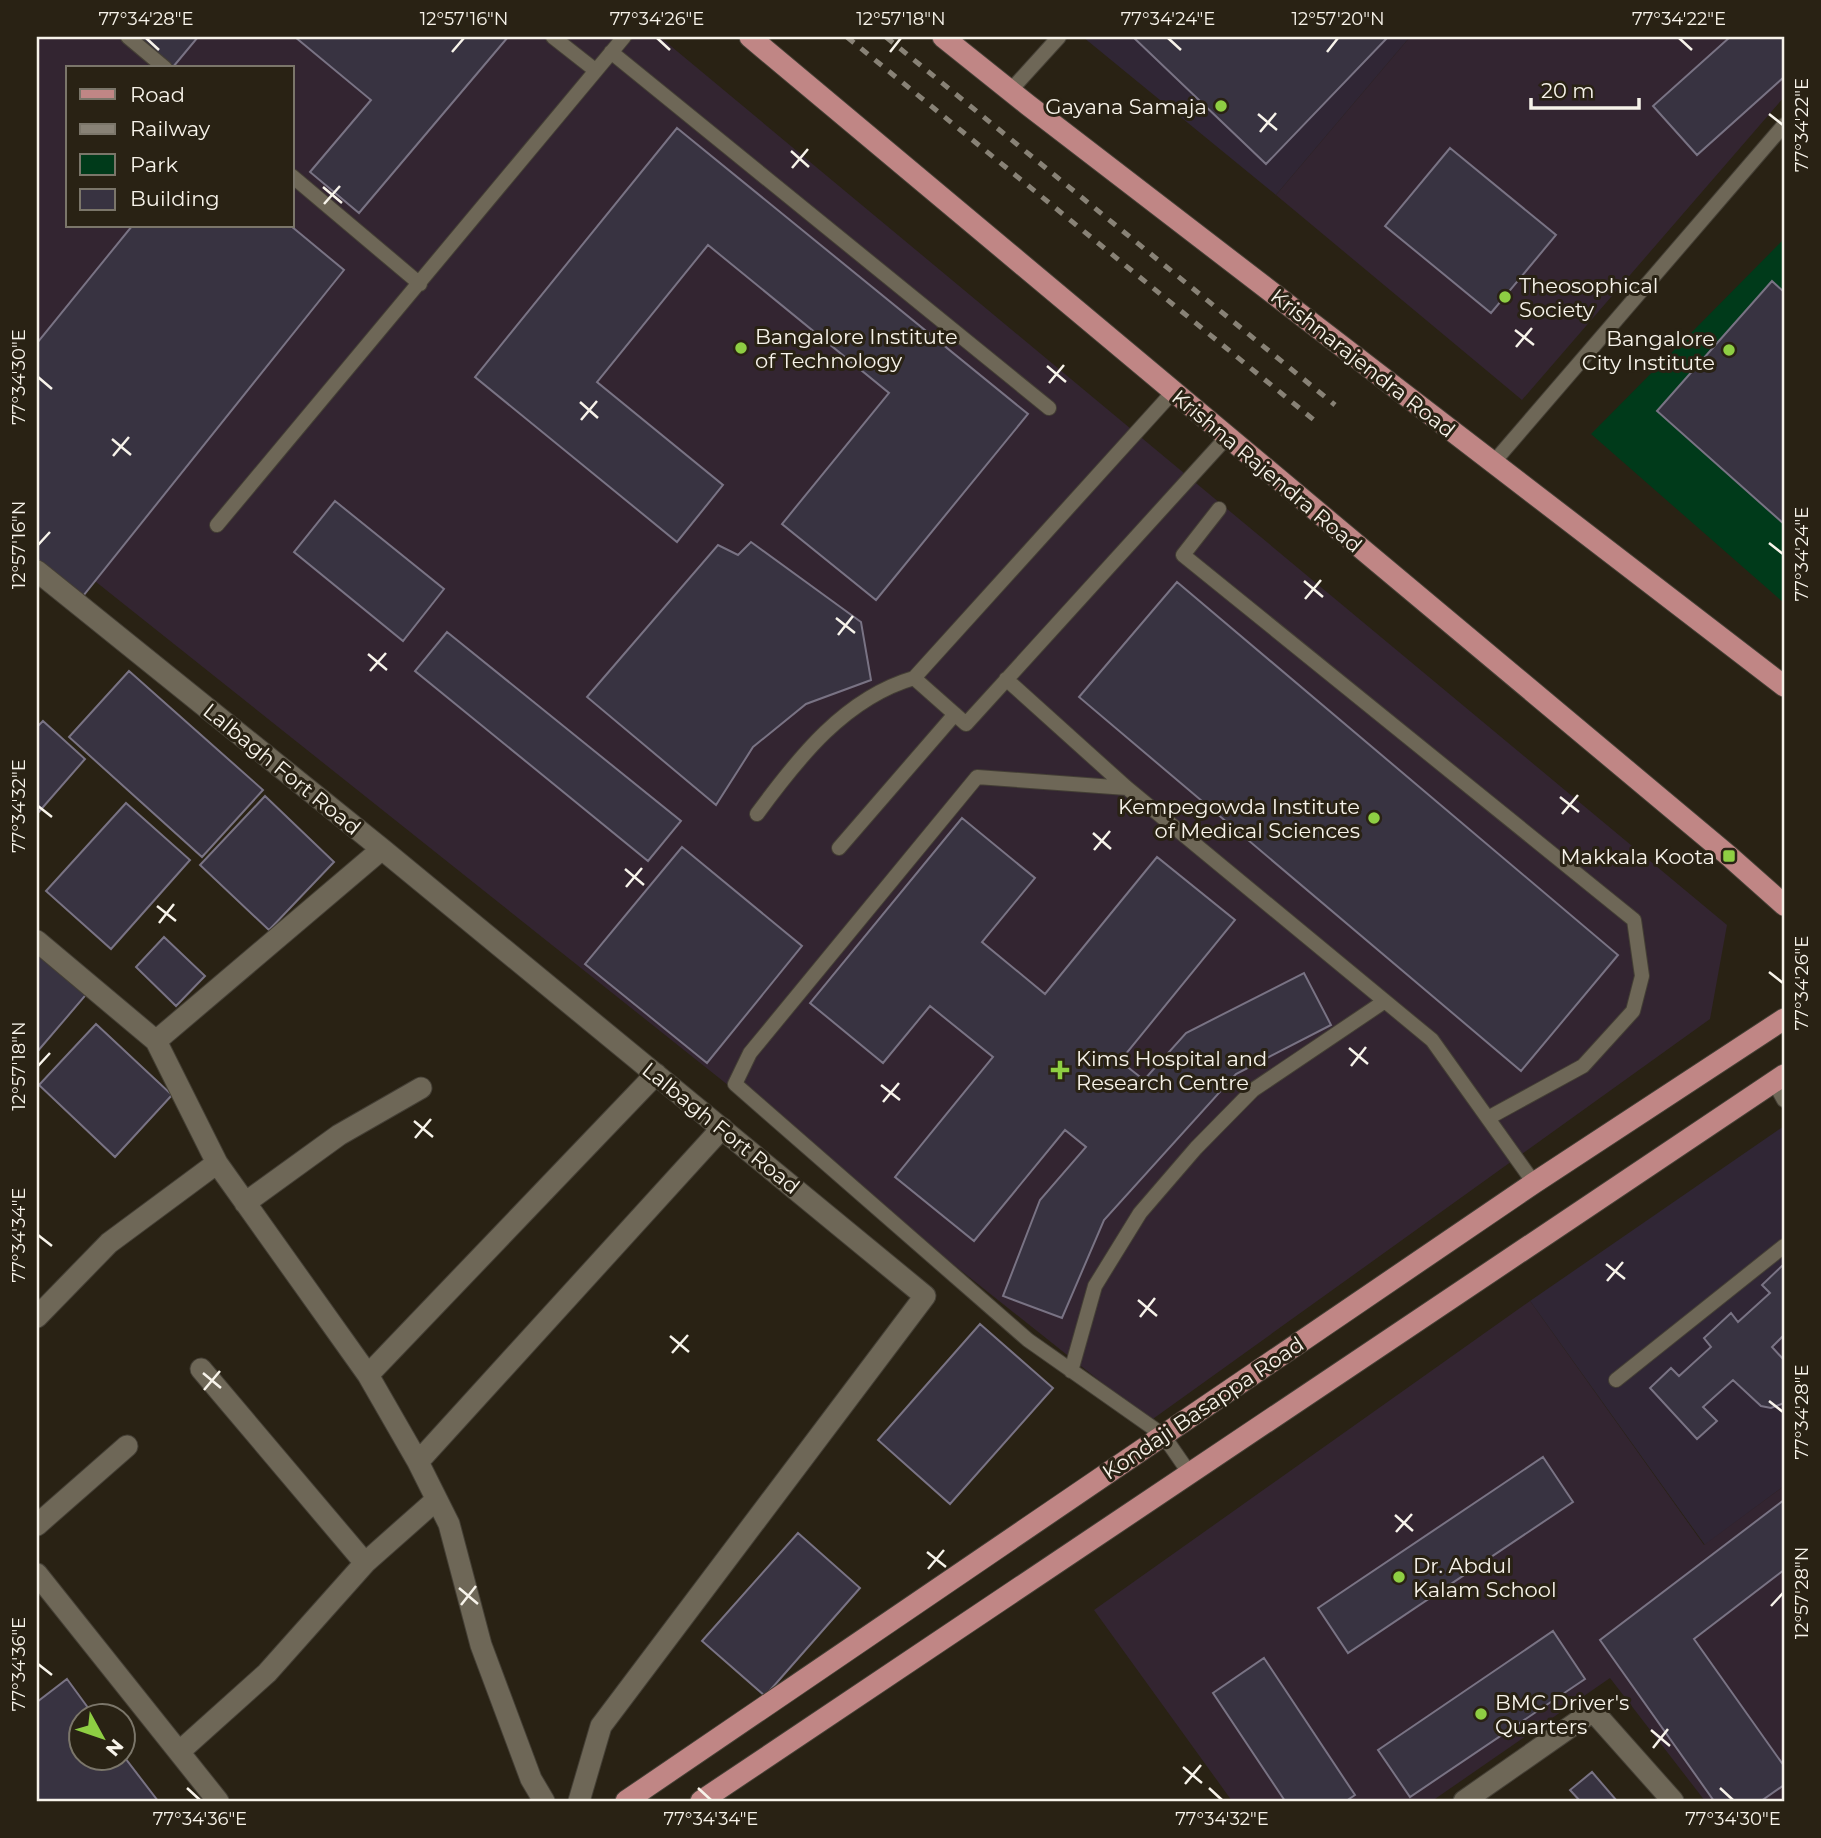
<svg xmlns="http://www.w3.org/2000/svg" width="1821" height="1838" viewBox="0 0 1821 1838" font-family="Montserrat,sans-serif">
  <rect width="100%" height="100%" fill="#292214"/>
  <path fill="#302635" d="M1083,37h327l-134,158z
    M1784,1126v360l-79,59 -175,-244z"/>
  <path fill="#332531" fill-rule="evenodd" d="M37,37h623l1067,888 -17,94 -560,402 -1113,-886zM68,68h224v158h-224z
    M1410,37h374v60l-262,303 -246,-205z
    M1530,1301l174,244 80,-59v315h-79l-95,-123 -178,123h-200l-138,-191z"/>
  <path fill="#003a1a" d="M1784,239v364l-193,-169z"/>
  <path fill="#383341" stroke="#797384" stroke-width="2" d="M135,37h63l-25,30z
    M295,37h213l-149,176 -49,-41 61,-72z
    M1133,37h255l-122,127z
    M1730,37h54v40l-87,78 -44,-49z
    M677,128l351,286 -152,186 -94,-76 107,-131 -181,-148 -111,137 126,103 -46,57 -202,-165z
    M1450,148l106,87 -65,78 -106,-87z
    M132,226h159l53,44 -261,326 -46,-37v-216z
    M1772,281l12,11v232l-127,-113z
    M335,501l109,88 -41,52 -109,-89z
    M751,542l110,80 10,58 -65,24 -53,43 -37,58 -129,-108 131,-152 20,10z
    M1177,582l441,373 -97,116 -442,-374z
    M447,632l234,189 -33,40 -233,-190z
    M129,671l134,119 -61,67 -133,-120z
    M43,721l42,38 -48,55v-87z
    M265,796l69,66 -65,68 -69,-65z
    M126,803l64,57 -79,89 -65,-58z
    M962,818l73,60 -53,64 63,52 112,-137 78,63 -115,141 24,19 42,-47 118,-60 27,52 -95,49 -132,146 -42,98 -59,-22 37,-96 46,-53 -21,-17 -91,111 -79,-64 98,-120 -63,-51 -47,57 -73,-60z
    M682,847l120,99 -95,117 -122,-99z
    M164,937l41,39 -29,30 -40,-39z
    M37,947l53,43 -53,62z
    M96,1024l76,71 -57,62 -76,-72z
    M1784,1264v71l-12,12 12,13v43l-13,5 -10,-2 -28,-26 -30,27 14,14 -20,18 -47,-51 21,-20 8,8 32,-29 -7,-9 27,-25 7,9 32,-29 -8,-8z
    M980,1324l73,64 -103,116 -72,-64z
    M1543,1457l30,45 -225,151 -30,-45z
    M1784,1500v70l-90,69 90,127v19l-23,16h-47l-114,-161z
    M798,1533l62,55 -95,108 -63,-55z
    M1553,1631l32,48 -175,118 -32,-47z
    M1264,1658l91,137 -9,6h-61l-72,-108z
    M67,1679l27,37h-14v42h42v-4l36,47h-121v-99z
    M1592,1772l25,29h-37l-10,-11z"/>
  <g fill="none" stroke-linecap="round" stroke-linejoin="round">
    <g stroke="#443f35" stroke-width="16">
      <path id="lane" d="M128,37l37,31
        M553,37l42,33
        M611,52l438,356
        M1010,91l49,-54
        M292,176l128,108
        M1172,393l-258,285 52,46 261,-287
        M1493,463l291,-338
        M1219,509l-36,46 451,365 8,56 -9,35 -50,55 -95,52
        M217,525l407,-488
        M1006,679l121,109
        M757,814c41,-56 88,-116 157,-136
        M839,848l116,-134
        M1774,1082l10,18
        M1071,1371l24,-85 45,-73 56,-65 57,-58 132,-89
        M1616,1380l168,-134
        M1190,1474l-27,-39 -135,-95 -293,-256 15,-31 227,-276 150,11 305,252 102,143"/>
    </g>
    <g stroke="#443f35" stroke-width="23">
      <path id="street" d="M37,571l345,278 543,447 -324,430 -22,75
        M37,941l119,100 226,-192
        M156,1041l61,122 151,212 50,87 31,62 32,121 50,134 13,22
        M245,1203l94,-68 82,-47
        M37,1317l72,-74 108,-80
        M201,1369l164,194
        M368,1375l288,-301
        M418,1462l304,-334
        M37,1525l90,-79
        M37,1574l181,227
        M179,1752l88,-79 98,-110 71,-63
        M1464,1801l129,-90 80,90"/>
    </g>
    <g stroke="#443f35" stroke-width="23">
      <path id="primary" d="M750,37l979,819 55,49
        M943,37l85,68 756,581
        M626,1801l908,-618 250,-164
        M701,1801l1083,-726"/>
    </g>
    <use href="#lane" stroke="#6e6757" stroke-width="14"/>
    <use href="#street" stroke="#6e6757" stroke-width="21"/>
    <use href="#primary" stroke="#c08685" stroke-width="21"/>
    <path stroke="#888276" stroke-width="5" stroke-dasharray="9 9" stroke-linecap="butt" d="M847,37l473,388
      M886,37l449,368"/>
  </g>
  <path fill="none" stroke="#f7f3ea" stroke-width="2.5" d="M146,38l13,12M657,38l13,12M1168,38l13,12M1679,38l13,12M452,52l12,-14M890,52l11,-14M1327,52l11,-14M1258,114l19,16M1769,114l14,11M1260,132l16,-19M791,151l18,16M792,168l16,-19M323,187l19,16M324,204l16,-18M1515,330l19,15M1516,347l16,-19M1047,366l19,16M38,377l14,12M1049,383l15,-18M580,402l18,16M581,420l16,-19M112,439l19,16M113,456l16,-19M1769,543l14,11M38,545l12,-13M1304,581l19,16M1305,599l16,-19M836,618l19,15M838,635l15,-19M368,654l19,16M370,671l16,-18M1560,797l19,15M38,806l14,11M1562,814l16,-19M1093,833l18,16M1094,850l16,-19M625,869l19,16M626,887l16,-19M157,906l19,15M159,923l15,-19M1769,972l14,11M1349,1048l19,16M38,1066l12,-13M1351,1066l15,-19M881,1085l19,15M883,1102l16,-19M414,1121l19,16M415,1138l16,-19M38,1235l14,11M1606,1264l19,15M1607,1281l16,-19M1138,1300l19,16M1140,1317l15,-19M670,1336l19,16M672,1353l16,-18M203,1373l18,15M204,1390l16,-19M1769,1401l14,11M1395,1515l18,16M1396,1532l16,-18M927,1552l19,15M928,1569l16,-19M459,1588l19,16M461,1605l15,-19M1771,1606l12,-13M38,1664l14,11M1651,1730l19,16M1653,1748l15,-19M1183,1767l19,16M1185,1784l16,-19M187,1788l13,12M698,1788l13,12M1209,1788l13,12M1720,1788l13,12"/>
  <g fill="#8ece43" stroke="#292214" stroke-width="2.5">
    <circle cx="1221" cy="106" r="7"/>
    <circle cx="1505" cy="297" r="7"/>
    <circle cx="741" cy="348" r="7"/>
    <circle cx="1729" cy="350" r="7"/>
    <circle cx="1374" cy="818" r="7"/>
    <rect x="1722" y="849" width="14" height="14" rx="3.5"/>
    <path d="M1056.5 1059.5h7v7h7v7h-7v7h-7v-7h-7v-7h7z"/>
    <circle cx="1399" cy="1577" r="7"/>
    <circle cx="1481" cy="1714" r="7"/>
  </g>
  <g text-anchor="middle" dominant-baseline="central" stroke-width="6" stroke-linejoin="round" paint-order="stroke">
    <g font-size="21" fill="#f7f3ea" stroke="#292214" text-anchor="start">
      <text x="1207" y="106" text-anchor="end">Gayana Samaja</text>
      <text x="1519" y="285">Theosophical<tspan x="1519" dy="24">Society</tspan></text>
      <text x="755" y="336">Bangalore Institute<tspan x="755" dy="24">of Technology</tspan></text>
      <text x="1715" y="338" text-anchor="end">Bangalore<tspan x="1715" dy="24">City Institute</tspan></text>
      <text x="1360" y="806" text-anchor="end">Kempegowda Institute<tspan x="1360" dy="24">of Medical Sciences</tspan></text>
      <text x="1715" y="856" text-anchor="end">Makkala Koota</text>
      <text x="1076" y="1058">Kims Hospital and<tspan x="1076" dy="24">Research Centre</tspan></text>
      <text x="1413" y="1565">Dr. Abdul<tspan x="1413" dy="24">Kalam School</tspan></text>
      <text x="1495" y="1702">BMC Driver's<tspan x="1495" dy="24">Quarters</tspan></text>
    </g>
    <g font-size="21" fill="#f7f3ea" stroke="#292214">
      <text transform="translate(1363 363) rotate(38)">Krishnarajendra Road</text>
      <text transform="translate(1267 471) rotate(40)">Krishna Rajendra Road</text>
      <text transform="translate(282 769) rotate(39)">Lalbagh Fort Road</text>
      <text transform="translate(721 1128) rotate(39)">Lalbagh Fort Road</text>
      <text transform="translate(1203 1408) rotate(-34)">Kondaji Basappa Road</text>
    </g>
  </g>
  <rect width="1821" height="1838" fill="none" stroke="#292214" stroke-width="77"/>
  <rect x="66" y="66" width="228" height="161" fill="#292214" stroke="#7b766a" stroke-width="2"/>
  <rect x="80" y="89" width="35" height="10" fill="#c08685" stroke="#7b766a" stroke-width="2"/>
  <text x="130" y="102" font-size="21" fill="#f7f3ea">Road</text>
  <rect x="80" y="124" width="35" height="10" fill="#888276" stroke="#7b766a" stroke-width="2"/>
  <text x="130" y="136" font-size="21" fill="#f7f3ea">Railway</text>
  <rect x="80" y="154" width="35" height="21" fill="#003a1a" stroke="#7b766a" stroke-width="2"/>
  <text x="130" y="172" font-size="21" fill="#f7f3ea">Park</text>
  <rect x="80" y="189" width="35" height="21" fill="#383341" stroke="#7b766a" stroke-width="2"/>
  <text x="130" y="206" font-size="21" fill="#f7f3ea">Building</text>
  <g transform="translate(102 1737) rotate(130)"><circle r="33" fill="#292214" stroke="#7b766a" stroke-width="2"/>
  <path d="M0-5L12 26L0 18L-12 26Z" fill="#8ece43"/>
  <text y="-10" font-size="19" font-weight="bold" text-anchor="middle" fill="#f7f3ea">N</text>
  </g>
  <path d="M1531 98v10h108v-10" fill="none" stroke="#f7f3ea" stroke-width="3.5"/>
  <text x="1541" y="98" font-size="21" fill="#f7f3ea" stroke="#292214" stroke-width="5" paint-order="stroke">20 m</text>
  <rect x="38" y="38" width="1745" height="1762" fill="none" stroke="#f7f3ea" stroke-width="2.5"/>
  <g font-size="18" text-anchor="middle" fill="#f7f3ea">
    <text x="146" y="25">77°34'28"E</text>
    <text x="464" y="25">12°57'16"N</text>
    <text x="657" y="25">77°34'26"E</text>
    <text x="901" y="25">12°57'18"N</text>
    <text x="1168" y="25">77°34'24"E</text>
    <text x="1338" y="25">12°57'20"N</text>
    <text x="1679" y="25">77°34'22"E</text>
    <text transform="translate(1802 125) rotate(-90)" y="6">77°34'22"E</text>
    <text transform="translate(19 377) rotate(-90)" y="6">77°34'30"E</text>
    <text transform="translate(19 545) rotate(-90)" y="6">12°57'16"N</text>
    <text transform="translate(1802 554) rotate(-90)" y="6">77°34'24"E</text>
    <text transform="translate(19 806) rotate(-90)" y="6">77°34'32"E</text>
    <text transform="translate(1802 983) rotate(-90)" y="6">77°34'26"E</text>
    <text transform="translate(19 1066) rotate(-90)" y="6">12°57'18"N</text>
    <text transform="translate(19 1235) rotate(-90)" y="6">77°34'34"E</text>
    <text transform="translate(1802 1412) rotate(-90)" y="6">77°34'28"E</text>
    <text transform="translate(1802 1593) rotate(-90)" y="6">12°57'28"N</text>
    <text transform="translate(19 1664) rotate(-90)" y="6">77°34'36"E</text>
    <text x="200" y="1825">77°34'36"E</text>
    <text x="711" y="1825">77°34'34"E</text>
    <text x="1222" y="1825">77°34'32"E</text>
    <text x="1733" y="1825">77°34'30"E</text>
  </g>
</svg>
